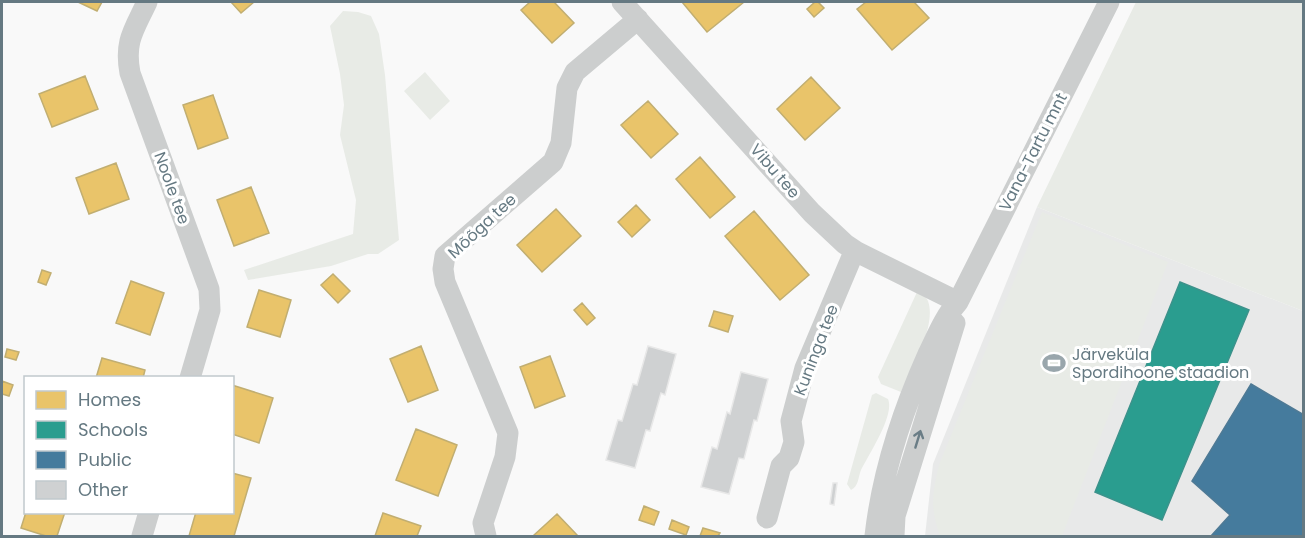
<svg xmlns="http://www.w3.org/2000/svg" width="1305" height="538" viewBox="0 0 1305 538" font-family="Poppins,sans-serif">
  <rect width="100%" height="100%" fill="#f9f9f9"/>
  <path fill="#e8e9e9" d="M1037,207l266,104v225h-378l8,-72z"/>
  <path fill="#e8ebe6" d="M1136,2h167v309l-266,-104z
    M343,11l15,1 13,4 8,18 6,41 14,165 -21,14h-10l-37,12 -83,14 -4,-10 109,-36 3,-34 -16,-65 4,-30 -4,-31 -10,-48z
    M425,72l25,29 -20,19 -26,-29z
    M1042,212l126,50 -106,274h-122c-10,-30 -8,-40 -1,-71z
    M917,292c4,2 9,4 11,9 9,25 -17,68 -27,91l-20,-8 -3,-7z
    M876,393l12,6c7,16 -19,55 -27,71 -3,7 -2,16 -10,20l-4,-6 25,-89z"/>
  <path fill="#e9c46a" stroke="#c1ae71" stroke-width="1.5" d="M78,2h24l-5,9z
    M231,2h23l-13,11z
    M530,2h24l20,21 -22,20 -31,-33z
    M682,2h62l-37,30z
    M815,2h3l6,6 -10,9 -7,-8z
    M866,2h48l15,16 -37,32 -35,-41z
    M85,76l13,33 -46,18 -13,-33z
    M811,77l29,31 -35,32 -28,-31z
    M213,95l15,43 -30,11 -15,-44z
    M648,101l30,33 -27,24 -30,-33z
    M700,157l35,40 -25,21 -34,-39z
    M116,163l13,36 -40,15 -13,-36z
    M251,187l18,46 -35,13 -17,-46z
    M636,205l14,15 -18,17 -14,-15z
    M556,209l25,27 -39,36 -25,-27z
    M754,211l55,64 -29,25 -55,-64z
    M42,270l9,3 -5,12 -8,-3z
    M333,274l17,17 -12,12 -17,-18z
    M131,281l33,12 -14,42 -34,-12z
    M259,290l32,10 -11,37 -33,-10z
    M582,303l13,15 -8,7 -13,-15z
    M714,311l19,5 -5,16 -19,-6z
    M421,346l17,44 -30,12 -18,-43z
    M7,349l12,3 -3,8 -11,-3z
    M550,356l15,40 -30,12 -15,-41z
    M102,358l43,12 -2,8h-47z
    M2,381l11,4 -4,11 -7,-2z
    M232,385l41,13 -14,45 -27,-9z
    M416,429l41,16 -19,51 -42,-16z
    M232,473l19,5 -17,58h-45l7,-24h36z
    M644,506l15,6 -5,13 -15,-5z
    M26,512h39l-8,24h-11l-25,-8z
    M383,513l38,13 -4,10h-42z
    M557,514l21,22h-45z
    M672,520l17,7 -3,8 -17,-6z
    M703,528l17,5 -2,3h-18z"/>
  <path fill="#2a9d8f" stroke="#3c928b" stroke-width="1.5" d="M1180,282l69,28 -87,210 -67,-28z"/>
  <path fill="#457b9d" stroke="#4f7a95" stroke-width="1.5" d="M1251,384l53,31v121h-93l19,-21 -38,-34z"/>
  <path fill="#cfd1d2" stroke="#e8e8e8" stroke-width="1.5" d="M648,346l28,8 -11,41 -4,-2 -11,38 -4,-1 -11,38 -29,-8 12,-40 4,1 11,-37 4,1z
    M741,372l27,7 -11,42 -3,-1 -10,39 -5,-1 -10,36 -28,-7 11,-40 5,2 10,-37 3,2z
    M833,483h4l-3,22 -4,-1z"/>
  <g fill="none" stroke-linecap="round" stroke-linejoin="round">
    <path stroke="#cccece" stroke-width="21" d="M147,2c-13,28 -23,39 -17,71l79,216 1,21 -20,68
      M622,2l190,211 33,31 12,8 101,50
      M767,518l14,-52 8,-8 5,-16 -3,-21 14,-53 46,-109 6,-7
      M142,536l7,-24
      M486,536l-3,-13 22,-66 3,-24 -63,-151 -2,-13 2,-13 108,-94 8,-19 6,-55 8,-16 63,-53
      M875,536c7,-63 27,-124 53,-182 9,-18 16,-37 30,-52l151,-300
      M894,536l1,-20 60,-193"/>
  </g>
  <defs><path id="oneway-shaft" d="M-6 0H5M1.5-3L5.5 0L1.5 3" fill="none" stroke-width="1.6" stroke-linecap="round" stroke-linejoin="round" transform="scale(1.5)"/></defs>
  <use stroke="#6a7d86" href="#oneway-shaft" transform="translate(918 439) rotate(-73)"/>
  <defs>
    <g id="stadium-bare" transform="scale(1.8)"><path d="M0-5a6.5 5 0 1 0 0 10a6.5 5 0 1 0 0-10ZM-3.5-1.8h7v3.6h-7Z" fill="#99a6ac" stroke="#fff" stroke-width="2.5" paint-order="stroke"/></g>
  </defs>
  <g fill-rule="evenodd">
    <use href="#stadium-bare" x="1054" y="363"/>
  </g>
  <g text-anchor="middle" dominant-baseline="central" stroke-width="6" stroke-linejoin="round" paint-order="stroke">
    <g font-size="16" fill="#657982" stroke="#fff">
      <text transform="translate(1033 152) rotate(-63)">Vana-Tartu mnt</text>
      <text transform="translate(775 171) rotate(49)">Vibu tee</text>
      <text transform="translate(172 188) rotate(70)">Noole tee</text>
      <text transform="translate(482 226) rotate(-43)">Mõõga tee</text>
      <text transform="translate(816 350) rotate(-69)">Kuninga tee</text>
    </g>
    <g font-size="16" fill="#657982" stroke="#fff" text-anchor="start">
      <text x="1072" y="354">Järveküla<tspan x="1072" dy="18">Spordihoone staadion</tspan></text>
    </g>
  </g>
  <rect width="1305" height="538" fill="none" stroke="#657982" stroke-width="6"/>
  <rect x="24" y="376" width="210" height="138" fill="#ffffff" stroke="#c1c9cd" stroke-width="1.5"/>
  <rect x="36" y="391" width="30" height="18" fill="#e9c46a" stroke="#c1c9cd" stroke-width="1.5"/>
  <text x="78" y="406" font-size="18" fill="#657982">Homes</text>
  <rect x="36" y="421" width="30" height="18" fill="#2a9d8f" stroke="#c1c9cd" stroke-width="1.5"/>
  <text x="78" y="436" font-size="18" fill="#657982">Schools</text>
  <rect x="36" y="451" width="30" height="18" fill="#457b9d" stroke="#c1c9cd" stroke-width="1.5"/>
  <text x="78" y="466" font-size="18" fill="#657982">Public</text>
  <rect x="36" y="481" width="30" height="18" fill="#cfd1d2" stroke="#c1c9cd" stroke-width="1.5"/>
  <text x="78" y="496" font-size="18" fill="#657982">Other</text>
</svg>
